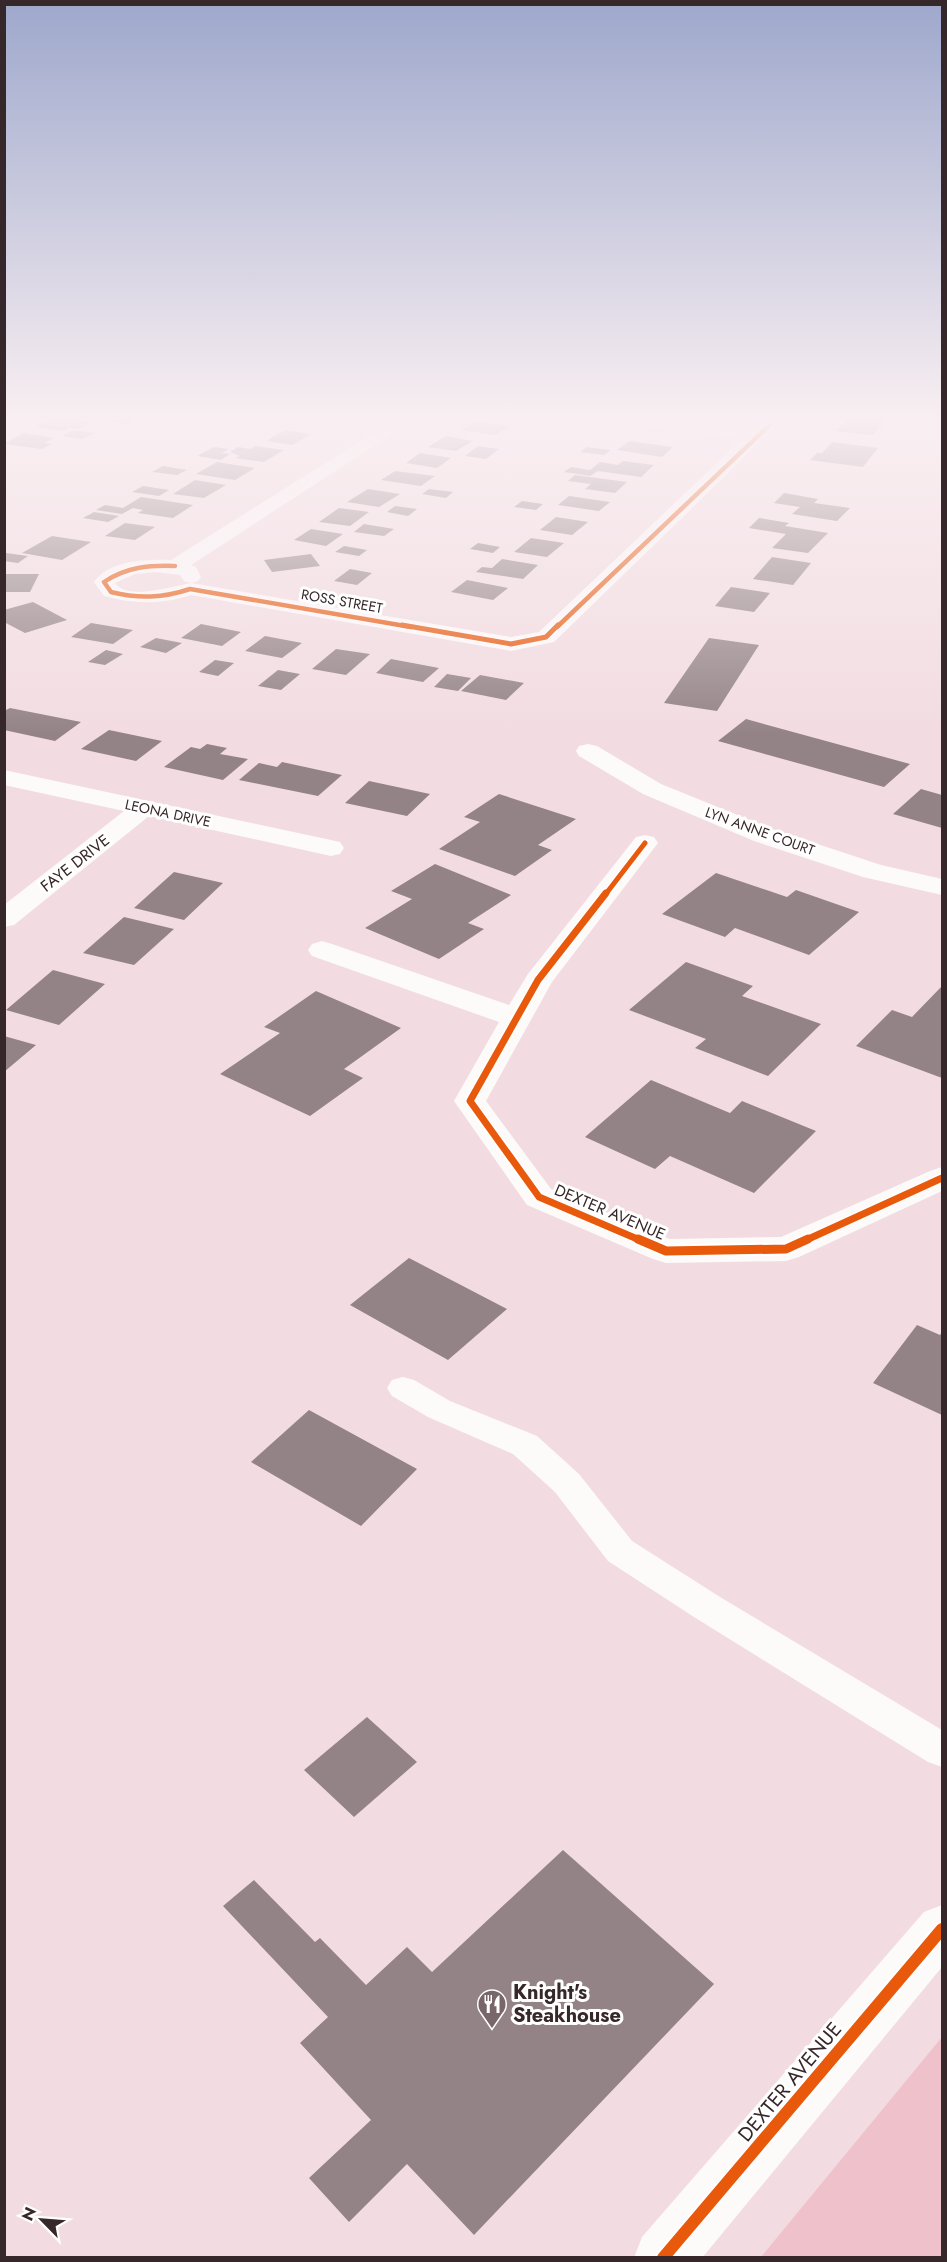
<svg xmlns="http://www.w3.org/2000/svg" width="947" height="2262" viewBox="0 0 947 2262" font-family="Jost,sans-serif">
  <rect width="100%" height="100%" fill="#f2dce1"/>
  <path fill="#efc2cb" d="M942,2037v220h-181z"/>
  <path fill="#938387" d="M53,418h15l25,4 -14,7 -10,-1 -7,3 -27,-4z
    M109,418h33l-14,7 -24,-4z
    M848,418h40l-15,17 -37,-4z
    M476,421l33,5 -14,9 -34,-5z
    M74,430l20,3 -12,6 -20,-3z
    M285,430l26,4 -18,11 -27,-4z
    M24,433l30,5 -10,5 8,1 -10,5 -38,-5z
    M446,436l27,5 -17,10 -28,-4z
    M629,441l44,6 -11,10 -45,-7z
    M832,442l46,6 -15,19 -53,-7 7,-7h5z
    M255,446l29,4 -20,12 -29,-4 5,-2 -10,-4 8,-5 12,2z
    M478,446l21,3 -13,10 -21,-3z
    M214,447l15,2 -7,4 8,1 -9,6 -24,-4z
    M587,447l24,3 -7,5 -24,-3z
    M420,453l31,5 -14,10 -31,-5z
    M623,461l31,4 -13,12 -43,-6 -8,5 -26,-4 7,-5 19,3 10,-8 18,3z
    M217,462l38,6 -20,12 -39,-6z
    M163,466l24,4 -10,5 -25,-3z
    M395,471l40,5 -14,10 -40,-6z
    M575,475l52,7 -12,11 -30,-4 6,-5 -23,-3z
    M195,480l31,5 -22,13 -31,-4z
    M143,486l26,4 -10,6 -27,-4z
    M368,489l32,5 -21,13 -32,-5z
    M429,489l24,3 -7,6 -24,-4z
    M784,493l34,6 -4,4 36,5 -13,13 -45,-7 8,-7 -26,-4z
    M569,496l41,6 -11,9 -41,-6z
    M141,497l52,8 -20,13 -35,-5 5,-3 -10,-2 -11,6 -26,-4 9,-5 18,3z
    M522,501l21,3 -7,6 -22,-3z
    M395,506l22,3 -9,7 -21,-4z
    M339,508l30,4 -19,14 -31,-4z
    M94,512l25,4 -11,6 -25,-4z
    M556,517l32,5 -16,13 -32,-5z
    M759,518l30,5 -4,3 43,7 -20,20 -36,-5 14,-14 -37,-6z
    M125,523l30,4 -20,13 -30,-4z
    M364,524l30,5 -10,7 -30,-4z
    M311,529l32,5 -17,12 -32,-6z
    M52,536l39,6 -29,18 -40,-7z
    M531,538l33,5 -17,14 -33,-5z
    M478,543l22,4 -7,6 -23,-4z
    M344,546l23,4 -8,6 -24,-4z
    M6,553l22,3 -10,7 -14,-2z
    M311,554l9,12 -48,6 -8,-12z
    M772,557l39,6 -18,22 -40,-6z
    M502,559l36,6 -15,14 -47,-7 6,-5 10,1z
    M350,569l22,4 -15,12 -23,-4z
    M4,574h35l-9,18h-26z
    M467,580l41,8 -15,12 -42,-8z
    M731,587l39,6 -16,19 -39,-6z
    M33,602l34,18 -42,13 -21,-11v-12z
    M91,623l42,7 -20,14 -42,-7z
    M201,624l40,8 -19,14 -41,-8z
    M265,636l37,7 -20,15 -37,-7z
    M156,638l26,5 -16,10 -26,-6z
    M709,638l50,7 -42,66 -53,-8z
    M336,649l34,5 -24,21 -34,-6z
    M106,650l17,4 -18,11 -17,-3z
    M391,659l48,9 -16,14 -47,-9z
    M215,660l19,3 -16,13 -19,-4z
    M278,670l22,4 -19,16 -23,-4z
    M447,674l24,4 -13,13 -24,-4z
    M480,675l44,8 -18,17 -45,-9z
    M10,708l71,14 -26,19 -51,-11v-19z
    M746,719l164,45 -26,23 -166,-46z
    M109,730l53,11 -26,20 -55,-12z
    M207,744l20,4 -7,6 28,5 -25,21 -59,-13 27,-20 9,2z
    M282,762l60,13 -24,21 -79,-16 20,-17 18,4z
    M369,781l61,13 -23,22 -62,-13z
    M921,789l21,6v33l-49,-14z
    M499,794l77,25 -38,26 14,5 -37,26 -76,-27 41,-27 -16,-5z
    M435,864l76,31 -43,28 16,6 -45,30 -74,-31 47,-29 -21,-8z
    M174,872l49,11 -39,37 -50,-12z
    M716,873l71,24 9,-7 63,22 -50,43 -74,-27 -10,9 -63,-23z
    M124,917l50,12 -40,36 -51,-12z
    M686,962l67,24 -11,10 79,28 -53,52 -73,-28 11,-9 -77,-29z
    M53,970l52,14 -46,41 -53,-15z
    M942,986v92l-86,-32 36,-36 20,7z
    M316,991l85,37 -57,41 19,9 -53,38 -90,-42 60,-41 -16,-6z
    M4,1036l32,9 -32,27z
    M651,1080l79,33 12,-12 74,30 -62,62 -84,-37 -15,13 -70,-32z
    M409,1258l98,51 -59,51 -98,-55z
    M917,1325l23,10 2,-3v83l-69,-32z
    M309,1410l108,59 -56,57 -110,-64z
    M367,1717l50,45 -63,55 -50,-47z
    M563,1850l151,134 -240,251 -67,-71 -58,58 -40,-44 62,-58 -71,-77 28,-26 -105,-111 31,-26 61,62 5,-4 46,47 41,-38 25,25z"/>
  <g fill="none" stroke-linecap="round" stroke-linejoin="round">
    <path fill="#fdfafa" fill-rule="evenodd" d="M403,1377l11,3 36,21 87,35 42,38 53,67 88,56 222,133v37l-14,-5 -234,-145 -86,-56 -53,-69 -42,-38 -85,-37 -36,-21 -5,-8 5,-8z"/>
    <path fill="#fdfafa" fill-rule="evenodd" d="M397,418h20l-226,147 5,2 5,10 -3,4 -7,2 320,54 28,-5 203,-193 -124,-16 -8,-5h50l93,12 14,-12h18l-231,224 -43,9 -320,-56c-31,10 -57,9 -87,1l-10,-14c15,-22 53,-23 77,-22zM156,572l24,3 4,6 7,2c-17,3 -64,18 -76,0l20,-9z
      M588,744l9,2 64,38 111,45 109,36 61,14v16l-79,-18 -109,-36 -111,-47 -64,-38 -3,-5 3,-5z
      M4,770l327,70 9,2 4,6 -4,6 -9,2 -182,-40 -135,109 -10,2v-22l120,-94 -120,-26z
      M645,835l9,2 4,6 -106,139 -66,119 65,88 119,50 111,-2 149,-66 12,-4v24l-143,66 -13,4 -120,2 -13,-4 -126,-54 -73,-104 45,-79 -187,-66 -4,-6 4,-6 10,-3 10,3 177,61 19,-31 108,-137z"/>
    <path fill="#fdfafa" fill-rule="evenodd" d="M942,1905v62l-240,291h-68l8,-21 282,-325z"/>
    <g stroke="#fff" stroke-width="7">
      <path id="cycleway-far4" d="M175,566c-26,-1 -49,1 -71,16l7,10c28,7 52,6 79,-3l221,38
        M557,627l220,-209"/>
    </g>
    <g stroke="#fff" stroke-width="8">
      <path id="cycleway-far3" d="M402,625l109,19 35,-7 12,-12
        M605,895l40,-52"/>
    </g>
    <g stroke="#fff" stroke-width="10">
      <path id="cycleway-far2" d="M606,893l-68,87 -68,121 69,96 103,44
        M804,1241l138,-63"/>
    </g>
    <g stroke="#fff" stroke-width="13">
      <path id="cycleway-far1" d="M638,1239l28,12 120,-2 22,-10"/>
    </g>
    <g stroke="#fff" stroke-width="16">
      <path id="cycleway" d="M663,2258l279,-329"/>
    </g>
    <use href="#cycleway-far4" stroke="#e8590c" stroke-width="4.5"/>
    <use href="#cycleway-far3" stroke="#e8590c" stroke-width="5"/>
    <use href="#cycleway-far2" stroke="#e8590c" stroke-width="7"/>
    <use href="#cycleway-far1" stroke="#e8590c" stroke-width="9"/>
    <use href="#cycleway" stroke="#e8590c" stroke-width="12"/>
  </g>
  <linearGradient id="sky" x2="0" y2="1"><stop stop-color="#9ea8cc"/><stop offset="0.57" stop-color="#f9eff2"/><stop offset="1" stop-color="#f9eff2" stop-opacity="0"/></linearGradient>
  <rect width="947" height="735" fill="url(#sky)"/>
  <defs>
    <g id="restaurant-pin" transform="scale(1.5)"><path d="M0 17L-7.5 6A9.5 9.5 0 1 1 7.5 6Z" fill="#78666a" stroke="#fff"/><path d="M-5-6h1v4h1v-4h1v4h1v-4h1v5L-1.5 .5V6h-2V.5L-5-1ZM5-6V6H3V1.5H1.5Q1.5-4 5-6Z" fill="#fff"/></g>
  </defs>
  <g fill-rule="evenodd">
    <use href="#restaurant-pin" x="492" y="2004"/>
  </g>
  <g text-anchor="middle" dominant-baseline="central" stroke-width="6" stroke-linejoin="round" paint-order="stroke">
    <g font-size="14" fill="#36272a" stroke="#fff">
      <text transform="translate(342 601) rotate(10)">ROSS STREET</text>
      <text transform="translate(168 813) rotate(12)">LEONA DRIVE</text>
      <text transform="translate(760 831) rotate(20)">LYN ANNE COURT</text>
    </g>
    <g font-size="16" fill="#36272a" stroke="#fff">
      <text transform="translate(75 863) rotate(-38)">FAYE DRIVE</text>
      <text transform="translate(610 1212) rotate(23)">DEXTER AVENUE</text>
    </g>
    <g font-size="20" font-weight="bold" fill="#36272a" stroke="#fff" text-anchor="start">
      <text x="513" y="1992">Knight's<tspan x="513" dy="23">Steakhouse</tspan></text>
    </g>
    <g font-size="20" fill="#36272a" stroke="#fff">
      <text transform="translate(790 2082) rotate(-50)">DEXTER AVENUE</text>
    </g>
  </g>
  <rect width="947" height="2262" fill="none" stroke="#36272a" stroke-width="12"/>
  <g transform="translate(42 2220) rotate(295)" stroke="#ffffff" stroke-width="4.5" paint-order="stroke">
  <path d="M0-4.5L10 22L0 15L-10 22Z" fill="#36272a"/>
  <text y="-9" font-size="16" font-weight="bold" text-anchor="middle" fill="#36272a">N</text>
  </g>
</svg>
